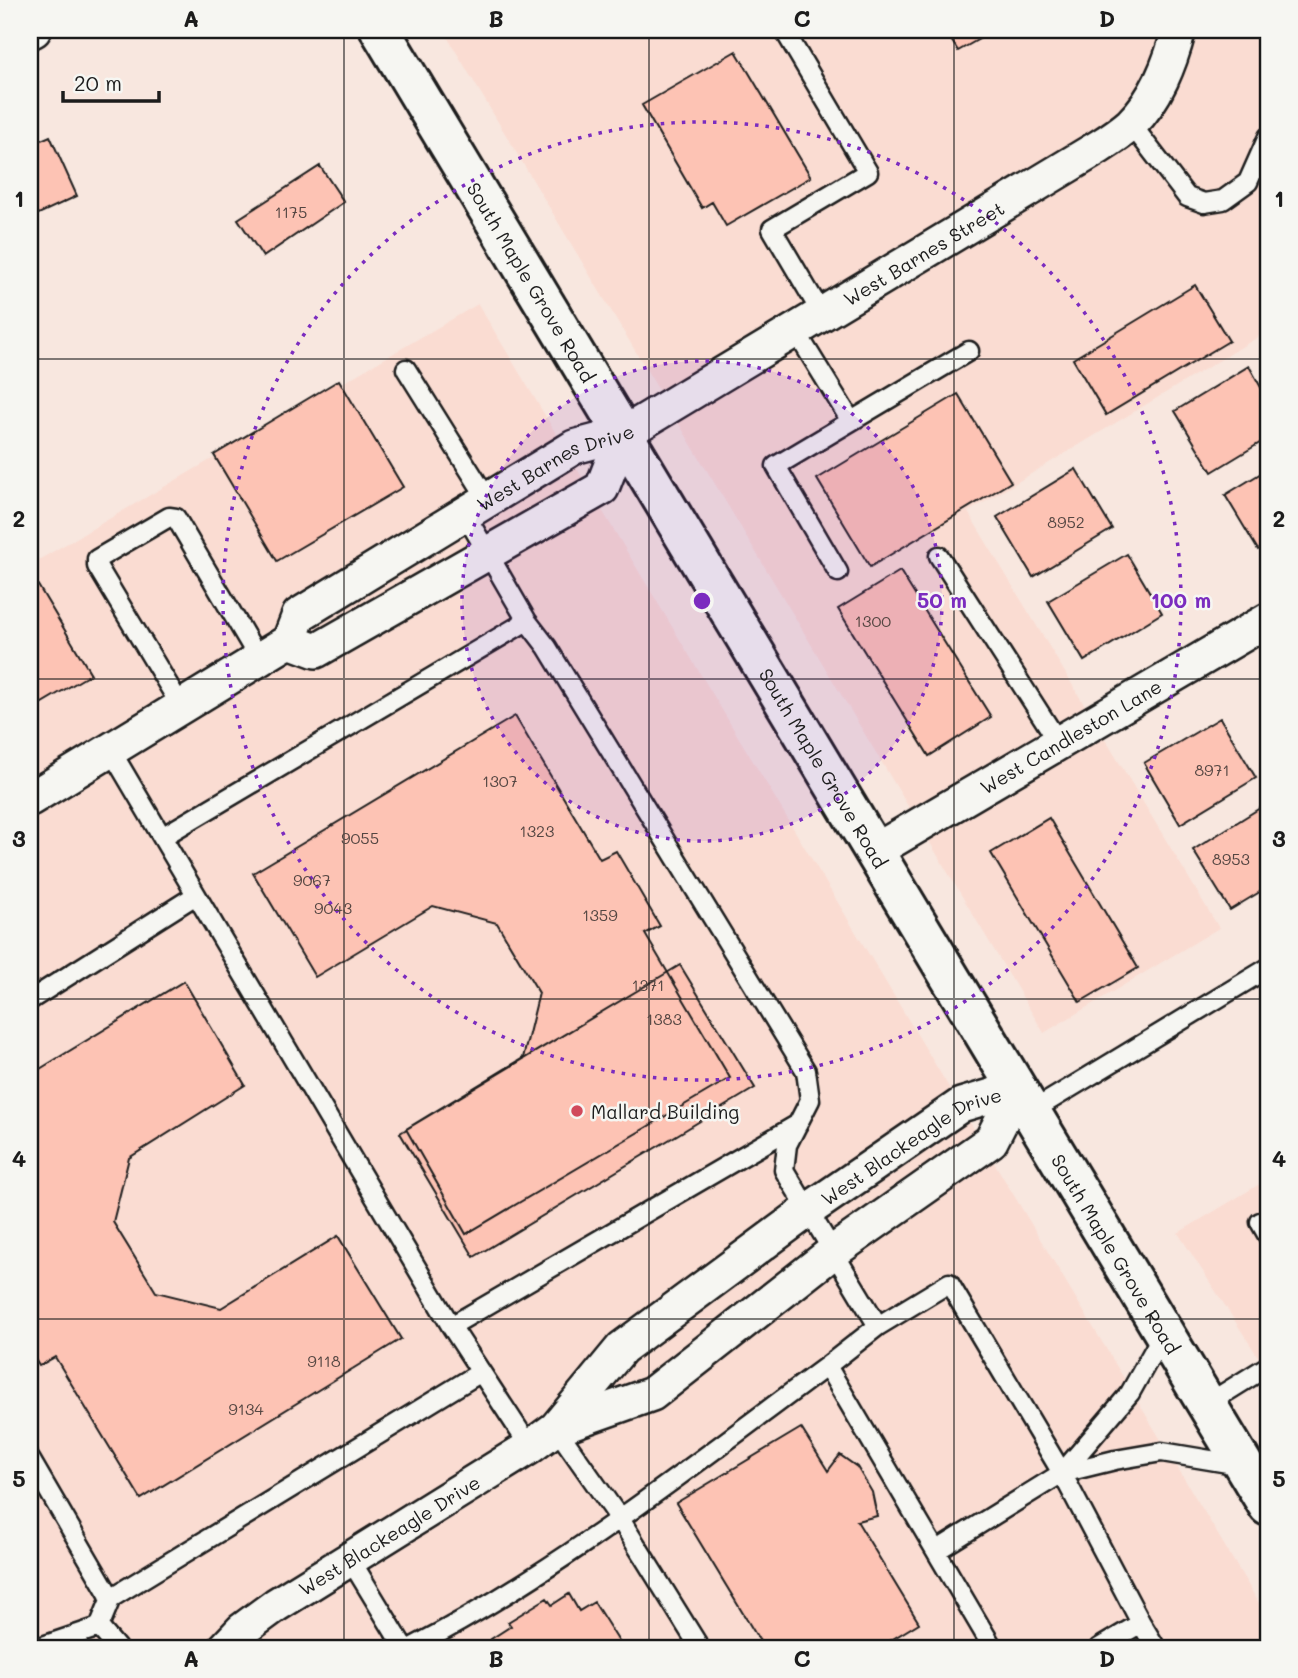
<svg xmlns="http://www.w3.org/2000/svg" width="1298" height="1678" viewBox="0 0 1298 1678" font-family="Mali,sans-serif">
  <rect width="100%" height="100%" fill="#f8e7df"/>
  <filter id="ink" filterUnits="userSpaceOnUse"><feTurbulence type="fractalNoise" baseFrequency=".0143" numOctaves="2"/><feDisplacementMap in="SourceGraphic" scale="14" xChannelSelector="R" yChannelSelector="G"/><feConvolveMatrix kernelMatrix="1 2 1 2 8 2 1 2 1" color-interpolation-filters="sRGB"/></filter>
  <g filter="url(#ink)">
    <path fill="#fadcd2" d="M443,30h825v301l-300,181 251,416 -175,105z
      M478,304l790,1314v30h-1238v-1083z
      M1268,1179v193l-90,-139z"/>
    <path fill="#fdc3b4" stroke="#1c1c1c" stroke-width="2" d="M945,30h50l-37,21z
      M736,51l75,126 -85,49 -14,-24 -10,6 -60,-103z
      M50,136l27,60 -47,22v-73z
      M320,166l24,36 -81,55 -25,-38z
      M1195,285l34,56 -123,74 -33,-56z
      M1249,366l14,25 5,-4v51l-56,34 -37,-61z
      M339,380l64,107 -126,74 -63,-106z
      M958,394l53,88 -141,85 -53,-88z
      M1076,469l36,60 -79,48 -36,-60z
      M1268,469v75l-10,6 -33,-55z
      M1127,554l35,59 -78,48 -36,-60z
      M900,571l91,146 -62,39 -91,-147z
      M30,572l61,102 -61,36z
      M515,716l85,143 16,-8 44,75 -15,8 85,144 -264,156 -60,-105 117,-71 16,-65 -42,-70 -64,-17 -118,71 -62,-104z
      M1220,718l36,60 -76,46 -36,-61z
      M1268,803v84l-38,23 -37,-60z
      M1049,818l89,150 -58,34 -89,-149z
      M680,965l75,123 -281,169 -74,-124z
      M184,981l61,104 -116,73 -16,64 43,70 65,16 117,-72 63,103 -260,160 -86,-142 -16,9 -9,-15v-276z
      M801,1428l27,43 12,-16 17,12 15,25 5,24 -20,5 62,102 -41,25h-114l-88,-145z
      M569,1594l10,17 15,-9 29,46h-126l-6,-9 20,-13 -3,-4 39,-24 5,7z"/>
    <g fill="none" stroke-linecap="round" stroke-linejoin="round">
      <g stroke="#1c1c1c" stroke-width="23">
        <path id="service" d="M784,30l84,142 -96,57 50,85
          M1131,124l56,73 17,6 19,-3 25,-18 20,-45
          M795,330l56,91
          M406,369l82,131
          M465,514l62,107 20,26 259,424 4,29 -23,45 -3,25 94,156
          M939,556l120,187
          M838,572l-62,-106 193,-115
          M181,706l-84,-140v-7l72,-42 7,1 83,141
          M110,749l341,577
          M162,837l365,-216
          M30,1000l166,-105
          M1032,1111l236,-143
          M1260,1222l8,14
          M827,1366l51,-40 71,-43 113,190 79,150
          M1207,1404l61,-38
          M556,1428l64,91 80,129
          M530,1447l-79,-121 347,-202
          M30,1459l81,139
          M1062,1473l68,-80 34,-61
          M936,1551l126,-78 53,-13 47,-8 78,13
          M350,1559l54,89
          M37,1648l62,-21
          M117,1648l-18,-21 12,-29 370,-226
          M411,1648c149,-77 282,-183 416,-282l166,282
          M1099,1648l42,-25 15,25"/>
      </g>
      <g stroke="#1c1c1c" stroke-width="38">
        <g id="minor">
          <path d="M30,32l4,-2"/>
          <path d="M289,641l27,10 286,-163 21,-54"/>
          <path id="s1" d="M30,799l259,-158 10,-26 267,-163 8,-5 49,-13 476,-287c11,-7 23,-15 32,-23 26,-26 39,-60 48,-94"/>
          <path id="s2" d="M873,852l395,-232"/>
          <path d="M559,1427l93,-33 181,-142 158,-111 27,-53"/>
          <path id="s3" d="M225,1648l17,-18 34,-25 254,-158 26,-19 66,-80 185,-137 154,-106 57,-17"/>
        </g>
      </g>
      <g stroke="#1c1c1c" stroke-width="44">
        <g id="secondary">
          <path id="s4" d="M380,30l888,1476"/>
        </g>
      </g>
      <use href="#service" stroke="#f6f6f2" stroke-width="18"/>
      <use href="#minor" stroke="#f6f6f2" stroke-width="33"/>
      <use href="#secondary" stroke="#f6f6f2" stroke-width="38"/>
    </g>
  </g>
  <path fill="none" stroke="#1c1c1c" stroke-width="2" stroke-opacity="0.55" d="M344,30v1618M649,30v1618M954,30v1618M30,359h1238M30,679h1238M30,999h1238M30,1319h1238"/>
  <circle cx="702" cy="601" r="240" fill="#7b2cbf" fill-opacity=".12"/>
  <g fill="none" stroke="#7b2cbf" stroke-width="3.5" stroke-dasharray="3.5 7">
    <circle cx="702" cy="601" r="240"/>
    <circle cx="702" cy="601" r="479"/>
  </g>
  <circle fill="#d1495b" stroke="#f6f6f2" stroke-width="2.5" cx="577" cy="1111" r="7"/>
  <g text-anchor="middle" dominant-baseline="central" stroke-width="5" stroke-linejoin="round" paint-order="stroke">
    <g font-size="16" fill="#544642">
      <text x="291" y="211">1175</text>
      <text x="1066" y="521">8952</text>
      <text x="873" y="620">1300</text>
      <text x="1212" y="769">8971</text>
      <text x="500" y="780">1307</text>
      <text x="537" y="830">1323</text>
      <text x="360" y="837">9055</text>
      <text x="1231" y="858">8953</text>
      <text x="312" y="879">9067</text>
      <text x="333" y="907">9043</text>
      <text x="600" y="914">1359</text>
      <text x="648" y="984">1371</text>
      <text x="664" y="1018">1383</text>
      <text x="324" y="1360">9118</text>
      <text x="246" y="1408">9134</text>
    </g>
    <g font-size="19" fill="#1c1c1c" stroke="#f6f6f2">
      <text stroke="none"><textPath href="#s1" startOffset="1055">West Barnes Street</textPath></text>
      <text stroke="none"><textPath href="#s4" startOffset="294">South Maple Grove Road</textPath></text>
      <text stroke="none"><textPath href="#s1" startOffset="628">West Barnes Drive</textPath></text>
      <text stroke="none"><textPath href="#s2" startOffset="229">West Candleston Lane</textPath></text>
      <text stroke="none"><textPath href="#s4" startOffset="861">South Maple Grove Road</textPath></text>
      <text stroke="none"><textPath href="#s3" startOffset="856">West Blackeagle Drive</textPath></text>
      <text stroke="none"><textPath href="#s4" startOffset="1428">South Maple Grove Road</textPath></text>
      <text stroke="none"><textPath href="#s3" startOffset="200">West Blackeagle Drive</textPath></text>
    </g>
    <g font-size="19" fill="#1c1c1c" stroke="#f6f6f2" text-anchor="start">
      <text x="591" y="1111">Mallard Building</text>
    </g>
  </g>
  <circle cx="702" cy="601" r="10" fill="#7b2cbf" stroke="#f6f6f2" stroke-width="3.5"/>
  <g font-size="21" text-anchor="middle" font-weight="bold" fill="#7b2cbf" stroke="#f6f6f2" stroke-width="5" stroke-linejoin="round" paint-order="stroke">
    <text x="942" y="608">50 m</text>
    <text x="1181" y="608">100 m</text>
  </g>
  <rect width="1298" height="1678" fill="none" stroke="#f6f6f2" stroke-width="77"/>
  <path d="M63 91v10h96v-10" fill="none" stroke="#1c1c1c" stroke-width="3.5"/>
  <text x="74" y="91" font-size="21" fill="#1c1c1c" stroke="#f6f6f2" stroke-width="5" paint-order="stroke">20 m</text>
  <rect x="38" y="38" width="1222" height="1602" fill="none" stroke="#1c1c1c" stroke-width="2.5"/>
  <g font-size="23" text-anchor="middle" font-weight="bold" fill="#1c1c1c">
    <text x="191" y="27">A</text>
    <text x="496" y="27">B</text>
    <text x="802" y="27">C</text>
    <text x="1107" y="27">D</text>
    <text x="19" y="207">1</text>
    <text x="1279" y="207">1</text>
    <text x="19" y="527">2</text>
    <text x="1279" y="527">2</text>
    <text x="19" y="847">3</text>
    <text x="1279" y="847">3</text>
    <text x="19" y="1167">4</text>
    <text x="1279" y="1167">4</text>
    <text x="19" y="1487">5</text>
    <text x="1279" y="1487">5</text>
    <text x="191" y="1667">A</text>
    <text x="496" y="1667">B</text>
    <text x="802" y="1667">C</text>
    <text x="1107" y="1667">D</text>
  </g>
</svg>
